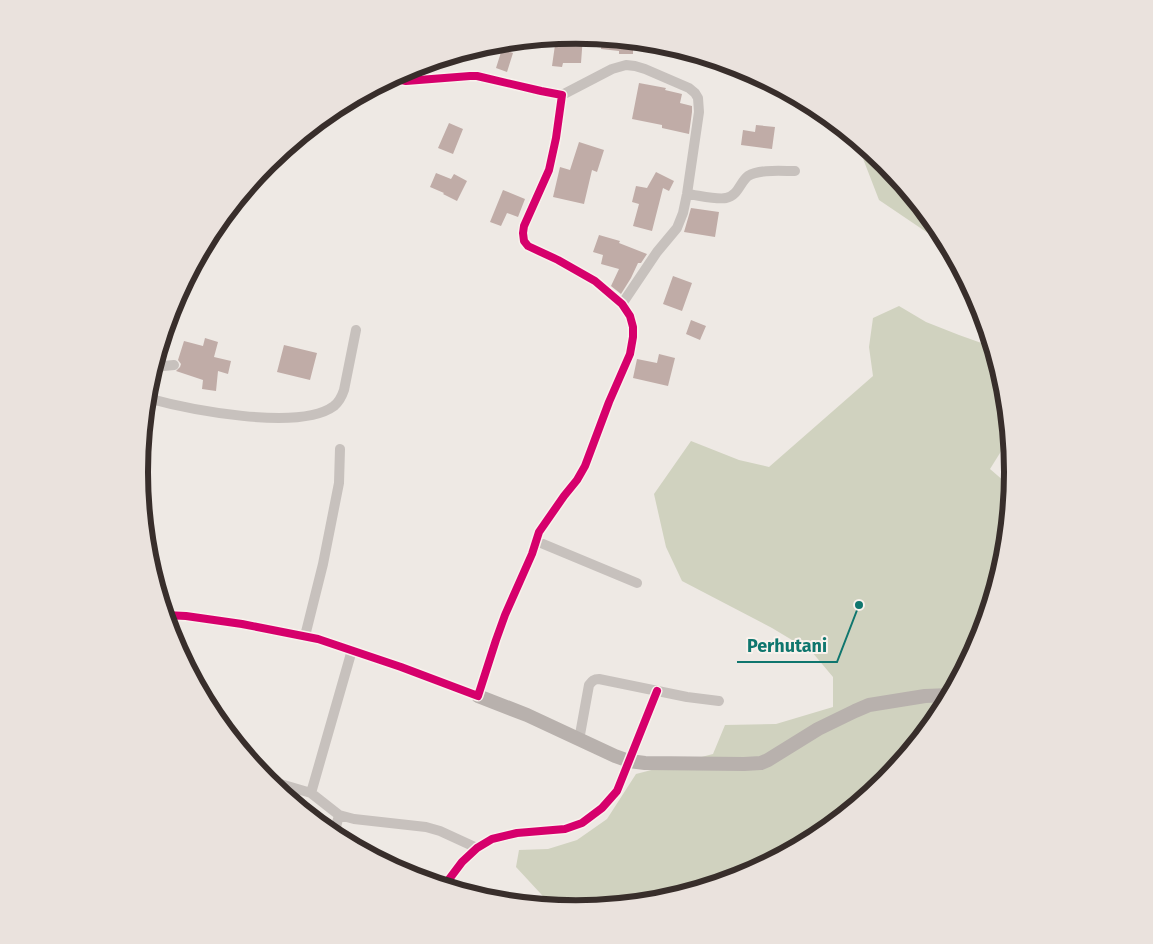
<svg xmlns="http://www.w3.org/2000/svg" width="1153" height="944" viewBox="0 0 1153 944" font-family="'Fira Sans',sans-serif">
  <rect width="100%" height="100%" fill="#eee9e4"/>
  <path fill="#d0d2bf" d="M856,139l30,24 54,66 10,19 -71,-48 -22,-57z
    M899,306l27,16 33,13 28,10 12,22 6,20 5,50 -20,32 22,19 -7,70 -25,82 -40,75 -55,66 -66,55 -76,40 -82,25 -84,8 -24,-2 -37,-40 3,-17 29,-1 29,-9 30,-21 29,-45 77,-20 12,-29 51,-1 57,-17v-30l-21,-25 -40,-24 -90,-47 -16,-34 -12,-53 37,-53 48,19 30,7 104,-91 -4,-29 4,-29z"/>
  <path fill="#c0aca7" d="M577,35l6,1 -2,27h-18l-1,4 -10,-1 3,-21 10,1 1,-10z
    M602,38l31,3v13h-14v-3l-18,-2z
    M502,49l11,4 -6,19 -11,-4z
    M639,83l27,5 -1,2 17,4 -2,9 12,3v6l-3,22 -27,-6v-3l-30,-6z
    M449,123l14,6 -10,25 -15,-6z
    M756,125l19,2 -3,22 -31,-4 2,-15 12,2z
    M579,142l25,8 -7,22 -5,-2 -8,34 -31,-7 7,-30 10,3z
    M656,172l18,9 -5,10 -6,-3 -11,43 -19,-5 6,-22 -7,-2 4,-16 11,2z
    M436,173l15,6 3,-5 13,7 -10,20 -14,-7 1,-1 -14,-6z
    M503,190l22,9 -7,18 -11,-4 -6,13 -11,-4z
    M691,208l28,4 -4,25 -31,-5z
    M599,235l21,6 -1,2 28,11 -6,9h-3l-7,15 -10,16 -10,-8 8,-17 -18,-5 2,-9 -10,-3z
    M673,276l19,7 -10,28 -19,-7z
    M691,320l15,6 -6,14 -14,-6z
    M205,338l13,4 -4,15 17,4 -3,13 -10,-3 -2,20 -14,-2 1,-9 -27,-9 4,-4 1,-3 -3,-4 6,-19 19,5z
    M284,345l33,8 -7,27 -33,-8z
    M659,354l16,4 -7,28 -35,-8 4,-19 20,4z"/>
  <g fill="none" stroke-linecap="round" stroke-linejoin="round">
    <path stroke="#c7c1bd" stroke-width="10" d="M562,95l50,-26 14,-4 9,1 10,3 44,19 6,5 3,5 1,14 -12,82 -4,19 -6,15 -20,24 -35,52
      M687,194c10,1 30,6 39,4 12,-2 14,-16 22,-22 11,-7 33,-5 47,-5
      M154,367l20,-2
      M147,398c40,11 152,34 187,8 5,-4 8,-10 10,-16l12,-60
      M536,541l101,42
      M165,615l21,1 56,8 76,15 83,28 77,29 18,-56 9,-25 27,-61 7,-22 25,-36 13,-16 8,-14 24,-64 21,-48 3,-17v-10l-3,-11 -8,-12 -27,-23 -37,-21 -30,-14 -4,-5 -1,-8 1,-7 25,-56 7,-32 6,-43 -21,-4 -64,-15h-7l-64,5 -14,-3
      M305,636l18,-72 16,-81 1,-34
      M579,740l10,-55c3,-4 5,-6 10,-6l88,18 32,4
      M267,780l44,13 41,-143
      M311,793l28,22 15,4 72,8 14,4 37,17
      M334,835l5,-20
      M444,886l18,-24 15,-14 15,-9 25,-6 48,-4 17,-6 20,-15 15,-17 40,-100"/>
    <path stroke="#b8b1ad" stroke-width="14" d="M478,696l49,19 88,41 14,5 16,2 99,1 17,-1 7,-3 50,-31 37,-18 14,-6 56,-9 25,-1"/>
    <g stroke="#f9f2ed" stroke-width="11">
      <path id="cycleway" d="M165,615l21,1 56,8 76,15 83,28 77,29 18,-56 9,-25 27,-61 7,-22 25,-36 13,-16 8,-14 24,-64 21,-48 3,-17v-10l-3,-11 -8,-12 -27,-23 -37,-21 -30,-14 -4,-5 -1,-8 1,-7 25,-56 7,-32 6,-43 -21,-4 -64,-15h-7l-64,5 -14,-3
        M444,886l18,-24 15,-14 15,-9 25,-6 48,-4 17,-6 20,-15 15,-17 40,-100"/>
    </g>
    <use href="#cycleway" stroke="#d6006c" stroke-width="8"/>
  </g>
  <path d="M0 0H1153V944H0ZM148 472a428 428 0 1 1 856 0a428 428 0 1 1-856 0Z" fill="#eae2dd" fill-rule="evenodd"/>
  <path fill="none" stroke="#382e2b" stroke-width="6" d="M148 472a428 428 0 1 1 856 0a428 428 0 1 1-856 0Z"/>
  <path fill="none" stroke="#0f766e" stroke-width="2" d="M859 605L837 662H737"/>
  <circle fill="#0f766e" stroke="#f9f2ed" stroke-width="2" cx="859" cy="605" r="5"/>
  <g font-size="18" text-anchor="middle" font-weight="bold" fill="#0f766e" stroke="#f9f2ed" stroke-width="4" stroke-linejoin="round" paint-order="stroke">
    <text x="787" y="652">Perhutani</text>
  </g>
</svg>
